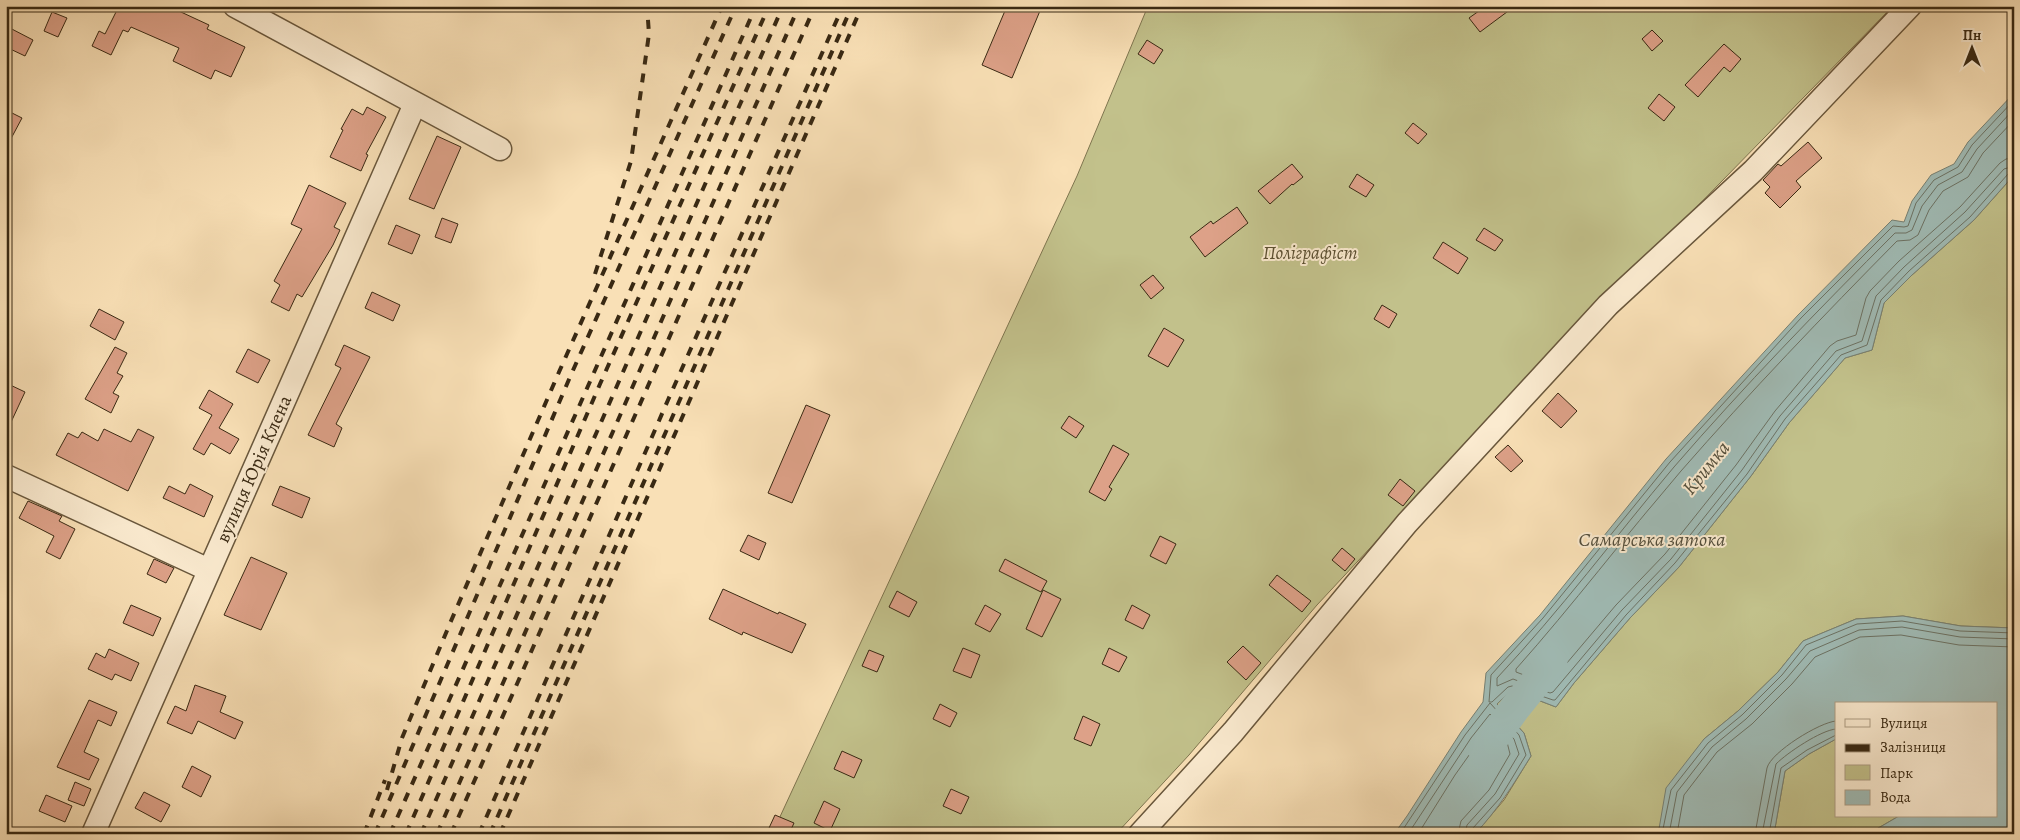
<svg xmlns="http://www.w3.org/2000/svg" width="2020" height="840" viewBox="0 0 2020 840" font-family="Alegreya,serif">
  <rect width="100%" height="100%" fill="#f9e0b6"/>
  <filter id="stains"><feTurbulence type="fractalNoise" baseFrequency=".004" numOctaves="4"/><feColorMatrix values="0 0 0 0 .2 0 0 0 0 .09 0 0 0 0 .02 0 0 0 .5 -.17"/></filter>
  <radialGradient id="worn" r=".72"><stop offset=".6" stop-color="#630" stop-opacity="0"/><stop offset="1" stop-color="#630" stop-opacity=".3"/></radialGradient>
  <path fill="#c2c18b" stroke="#7e754f" d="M1148,6h745l-388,397 -188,202 -128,150 -73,79h-344l305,-658z
    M2014,175v453l-53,-2 -58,-10 -47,3 -53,22 -25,31 -40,39 -34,28 -48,95h-181l29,-34 27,-44 -7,-23 -27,-29 14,-14 45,17 18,-24 56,-65 49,-51 72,-91 38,-53 56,-65 27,-8 12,-47 28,-28 62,-55z
    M1836,739v77h63l-31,18h-94l11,-63 24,-17z"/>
  <path fill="#a0bbb5" stroke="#778174" d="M2014,93v82l-40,45 -62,55 -28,28 -12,47 -27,8 -56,65 -38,53 -72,91 -49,51 -56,65 -18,24 -44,-17 -15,14 27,29 7,23c-18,29 -32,52 -56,78h-81l13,-18 54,-84 22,-30 3,-29 54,-58 126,-156 132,-144 94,-95 12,2 8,-21 19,-26 23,-11 14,-22z
    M1903,616l58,10 53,2v206h-146l31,-18h97v-112h-160v35l-27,15 -24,17 -11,63h-118l3,-5 7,-41 38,-49 34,-28 40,-39 25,-31 53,-22z"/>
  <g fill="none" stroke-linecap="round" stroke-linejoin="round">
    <path stroke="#6c7264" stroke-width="1" d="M2014,100l-42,45 -14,22 -24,13 -18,23 -8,23 -4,1 -11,-1 -92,92 -131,144 -127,156 -52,57 -2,27h3l16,-15 4,-1 41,14h2l71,-85 49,-52 72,-89 38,-55 56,-64 26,-10 14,-45 28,-29 61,-54 38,-43 6,-2
      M2014,109l-37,40 -15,23 -24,13 -16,21 -10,24 -6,3h-11c-76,76 -151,153 -221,234 -59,70 -114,144 -177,211v8l16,-7 37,14 3,-1 69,-82 49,-51 71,-89 38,-54 56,-65 26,-10 14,-45 28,-29 61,-55 39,-43 10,-3
      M2014,120l-31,33 -15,24 -25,14 -14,19 -11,25 -8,5 -13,1c-74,75 -147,151 -216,230 -56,65 -108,134 -165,198v3l32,12 2,-1 66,-78 49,-51 71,-89 39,-54 55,-65 7,-5 19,-6 10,-37 4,-7 29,-30 61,-54 40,-44 6,-4 8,-1
      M1400,834l65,-99 25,-32 29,32 7,20 -26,43 -27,30 -1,6
      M1408,834l63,-96 19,-24 24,25 5,15 -24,40 -28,31 -2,9
      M1418,834l37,-59 34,-48 2,-1 16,16 3,12 -21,36 -28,31 -3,13
      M1662,834l9,-44 37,-47 34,-28 40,-40 24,-30 51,-21 45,-3 58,10 54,2
      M1669,834l8,-42 35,-45 34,-28 40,-40 24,-28 49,-21 43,-3 58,10 54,2
      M1677,834l7,-39 33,-43 35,-28 40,-40 23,-27 45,-20 41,-2 58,10 55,2
      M1755,834l12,-66c4,-16 53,-46 69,-47
      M1762,834l14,-70c11,-11 45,-34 60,-35
      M1769,834l12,-66 26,-18 29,-15"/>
    <path stroke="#a0bbb5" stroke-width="31" d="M1484,751l31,-43 37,-46"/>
  </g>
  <path fill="#dda188" stroke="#392913" d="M119,6h49l41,19 -2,4 38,18 -14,30 -16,-7 -4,9 -38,-18 6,-13 -48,-21 -3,5 -5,-2 -12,25 -19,-9 7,-15 6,3z
    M1007,6h35l-30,72 -30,-13z
    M1486,6h29l-35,26 -11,-14z
    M52,12l15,6 -9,19 -14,-6z
    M6,26l27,14 -8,16 -19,-9z
    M1652,30l11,11 -11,10 -10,-12z
    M1147,40l16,10 -9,14 -16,-10z
    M1724,44l17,15 -11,13 -6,-5 -26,30 -13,-12z
    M1659,94l16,13 -11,14 -16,-13z
    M367,107l19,10 -20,37 2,1 -7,16 -31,-14 13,-27 -2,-1 11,-20 11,6z
    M6,110l16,8 -16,30z
    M1413,123l14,11 -9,10 -13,-11z
    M437,136l24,11 -27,62 -25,-10z
    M1808,142l14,16 -26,23 5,6 -21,21 -15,-15 5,-6 -7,-7 15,-16 3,2z
    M1292,164l11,13 -10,8 -1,-1 -22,20 -12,-13z
    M1357,174l17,11 -8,12 -17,-10z
    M309,185l37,18 -12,24 6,3 -7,15 -31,52 -5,-3 -8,17 -18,-9 9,-17 -6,-4 28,-52 -11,-5z
    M1237,207l11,16 -43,34 -15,-20 21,-16 2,3z
    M442,218l16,6 -7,19 -16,-6z
    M396,225l24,10 -8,19 -24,-10z
    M1484,228l19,12 -8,11 -19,-11z
    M1443,242l25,16 -10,16 -25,-16z
    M1153,275l11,13 -13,11 -11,-14z
    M372,292l28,13 -7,16 -28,-13z
    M1382,305l15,9 -8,14 -15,-9z
    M99,309l25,13 -9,18 -25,-14z
    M1164,328l20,12 -16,27 -20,-11z
    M344,345l26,12 -34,67 6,4 -8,19 -26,-12 33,-67 -6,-3z
    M115,347l12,6 -10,20 6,3 -10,17 6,3 -8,17 -26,-14z
    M248,349l22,11 -12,23 -22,-11z
    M6,383l19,9 -19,41z
    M209,390l24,14 -14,24 20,11 -9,15 -19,-11 -7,12 -11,-6 19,-34 -13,-7z
    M1558,393l19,18 -16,17 -19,-17z
    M806,405l24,10 -38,88 -24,-10z
    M1069,416l15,10 -8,12 -15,-10z
    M104,429l27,13 7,-13 16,8 -26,54 -72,-36 12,-22 10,5 4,-6 16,9z
    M1113,445l16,9 -20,33 3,2 -7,12 -16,-9z
    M1508,445l15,16 -12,11 -16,-15z
    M1400,479l15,12 -12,15 -15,-11z
    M190,484l23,12 -9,21 -41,-19 6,-12 16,8z
    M280,486l30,12 -8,20 -30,-13z
    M28,501l34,15 -3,5 16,8 -15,30 -14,-7 8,-16 -35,-18z
    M748,535l18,8 -7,17 -19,-9z
    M1160,536l16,8 -10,20 -16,-8z
    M1342,548l13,11 -10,12 -13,-11z
    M251,557l36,16 -26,57 -37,-15z
    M154,559l20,9 -8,15 -19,-9z
    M1005,559l42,22 -6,11 -42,-21z
    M1277,575l34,26 -9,11 -33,-27z
    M723,589l55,25 1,-2 27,12 -14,29 -49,-21 -1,3 -33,-16z
    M1043,590l18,9 -19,38 -16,-8z
    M897,591l20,11 -8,15 -20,-10z
    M131,605l30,13 -8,18 -30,-13z
    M985,605l16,9 -11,18 -15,-8z
    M1132,605l18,10 -7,14 -18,-9z
    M1243,646l18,17 -15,17 -19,-18z
    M963,648l17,7 -9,23 -18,-7z
    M1109,648l18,9 -8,15 -17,-8z
    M109,649l30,14 -8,18 -16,-7 -3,6 -24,-11 8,-16 9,5z
    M869,650l15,6 -7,16 -15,-6z
    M195,685l31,11 -6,16 23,10 -8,17 -37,-18 -6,13 -25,-11 8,-17 11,5z
    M89,700l28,12 -6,14 -13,-6 -14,32 15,7 -10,21 -32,-13z
    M940,704l17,9 -7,14 -17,-8z
    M1083,716l17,8 -9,22 -17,-7z
    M842,751l20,9 -8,18 -20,-9z
    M192,766l19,10 -10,21 -19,-10z
    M75,782l16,7 -7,17 -16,-6z
    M951,789l18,8 -8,17 -18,-8z
    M144,792l26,13 -9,17 -26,-14z
    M46,795l26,11 -7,16 -26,-11z
    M824,801l16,8 -10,22 -16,-8z
    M775,815l19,8 -5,11h-6l-14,-6z"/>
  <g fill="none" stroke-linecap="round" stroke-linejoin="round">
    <g stroke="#69573c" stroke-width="25">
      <path id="minor" d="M235,6l265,143
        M6,476l203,94
        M93,834l322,-730
        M1140,834l93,-102 174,-209 201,-218 145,-134 157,-165"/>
    </g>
    <use href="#minor" stroke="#fbebd0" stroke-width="22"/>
    <path stroke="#392913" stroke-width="4" stroke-dasharray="9 9" stroke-linecap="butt" d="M595,274l36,-113 18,-127 -2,-28
      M387,790l15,-52 49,-117 108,-249 163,-366
      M364,834l21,-54
      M375,834l195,-457 166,-371
      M390,834l366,-828
      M406,834l194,-450 169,-378
      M421,834l362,-828
      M437,834l362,-828
      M451,834l364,-828
      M479,834l189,-434 175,-394
      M490,834l362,-828
      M500,834l362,-828"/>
  </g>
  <g text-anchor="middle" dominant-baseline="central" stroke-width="4" stroke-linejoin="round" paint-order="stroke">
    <g font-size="19" font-style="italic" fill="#5b4f31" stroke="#fbebd0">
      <text x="1310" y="253">Поліграфіст</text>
    </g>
    <g font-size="19" fill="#392913" stroke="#fbebd0">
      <text transform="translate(254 469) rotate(-66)">вулиця Юрія Клена</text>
    </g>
    <g font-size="20" font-style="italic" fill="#534e3c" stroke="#fbebd0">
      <text transform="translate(1706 468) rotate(-51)">Кримка</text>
      <text x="1652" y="539">Самарська затока</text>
    </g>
  </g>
  <rect width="2020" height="840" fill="none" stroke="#f9e0b6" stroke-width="25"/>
  <rect x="8" y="8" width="2005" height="825" fill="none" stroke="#392913" stroke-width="2.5"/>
  <rect x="12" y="12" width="1995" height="815" fill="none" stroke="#392913"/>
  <rect x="1835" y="702" width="162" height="115" fill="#fbebd0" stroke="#ad9d84"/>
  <rect x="1845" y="719" width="25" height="8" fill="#fbebd0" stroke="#ad9d84"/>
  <text x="1880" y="728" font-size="15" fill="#392913">Вулиця</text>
  <rect x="1845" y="744" width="25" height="8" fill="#392913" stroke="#ad9d84"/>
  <text x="1880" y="752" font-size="15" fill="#392913">Залізниця</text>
  <rect x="1845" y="765" width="25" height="15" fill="#c2c18b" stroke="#ad9d84"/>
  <text x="1880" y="778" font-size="15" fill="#392913">Парк</text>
  <rect x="1845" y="790" width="25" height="15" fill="#a0bbb5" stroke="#ad9d84"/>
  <text x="1880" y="802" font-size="15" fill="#392913">Вода</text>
  <g transform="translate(1972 48)" stroke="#fbebd0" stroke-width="4" paint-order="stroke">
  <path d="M0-4L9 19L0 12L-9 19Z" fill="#392913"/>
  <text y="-8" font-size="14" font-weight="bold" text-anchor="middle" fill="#392913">Пн</text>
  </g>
  <rect width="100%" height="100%" filter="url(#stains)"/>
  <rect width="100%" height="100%" fill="url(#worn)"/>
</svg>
